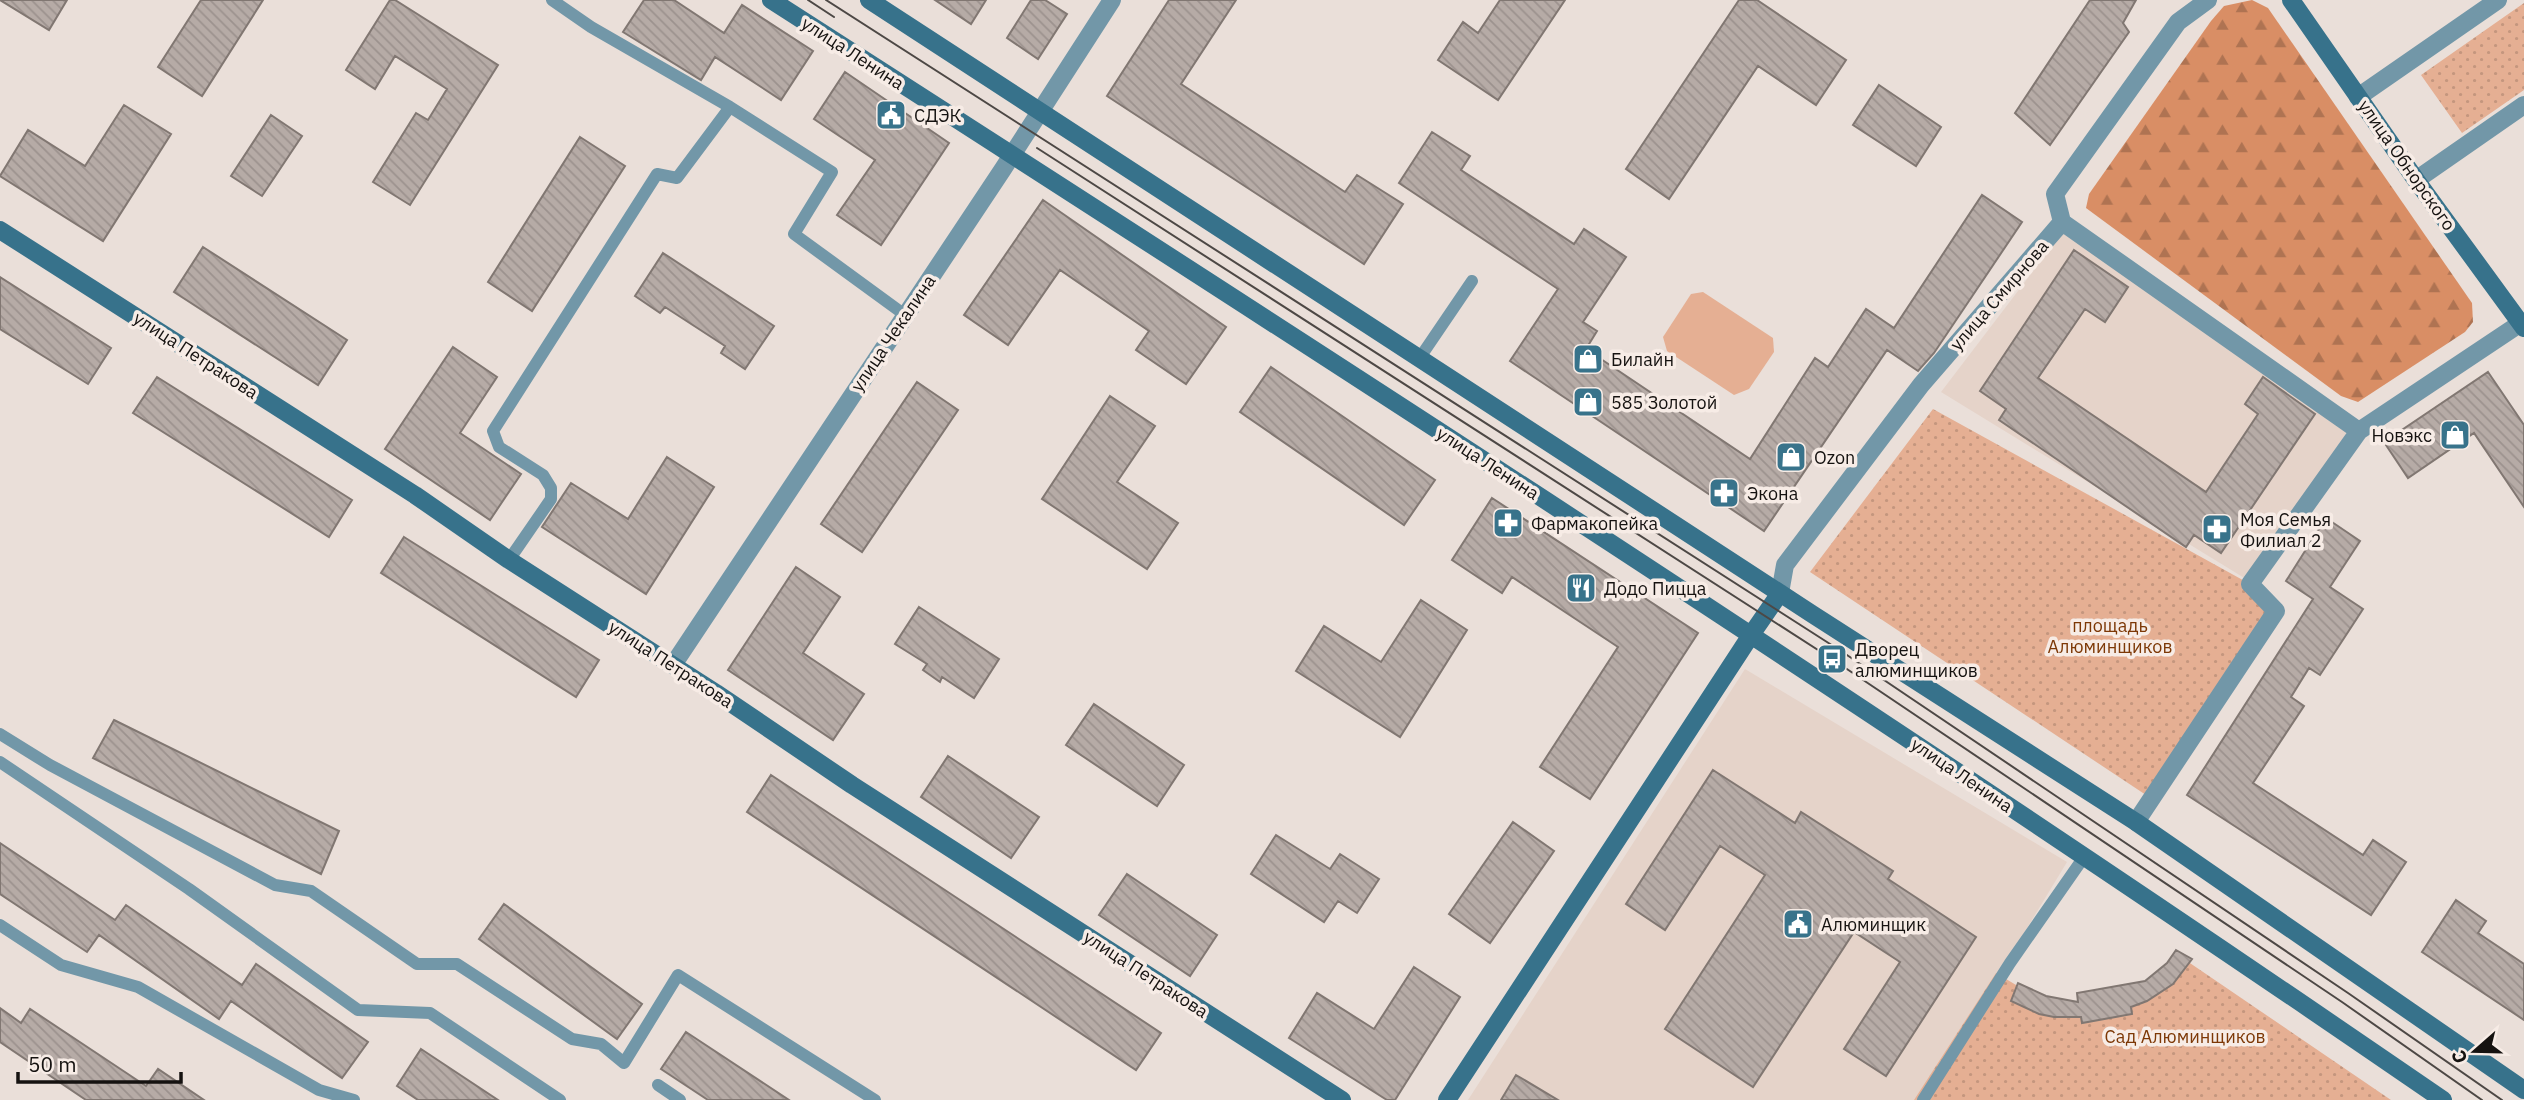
<svg xmlns="http://www.w3.org/2000/svg" width="2524" height="1100" viewBox="0 0 2524 1100" font-family="'IBM Plex Sans',sans-serif">
  <defs>
    <pattern id="grass-dots" width="8" height="8" patternUnits="userSpaceOnUse" patternTransform="scale(1.75)"><rect width="8" height="8" fill="#e5af93"/><path d="M2 2h.1M6 6h.1" fill="none" stroke="#c4967e" stroke-width="1.8" stroke-linecap="round"/></pattern>
    <pattern id="forest-firs" width="22" height="20" patternUnits="userSpaceOnUse" patternTransform="scale(1.75)"><rect width="22" height="20" fill="#d98e65"/><path d="M5 1l3.5 6h-7zM16 11l3.5 6h-7z" fill="#af7352"/></pattern>
    <pattern id="building-back-hatch" width="6" height="6" patternUnits="userSpaceOnUse" patternTransform="scale(1.75)"><rect width="6" height="6" fill="#b6aba6"/><path d="M-1 5l2 2M0 0l6 6M5-1l2 2" fill="none" stroke="#9c928e"/></pattern>
  </defs>
  <rect width="100%" height="100%" fill="#eadfd9"/>
  <path fill="#e5d3c9" d="M2063,232l289,193 -106,154 -305,-187z
    M1745,669l322,193 -144,238h-455z"/>
  <path fill="url(#grass-dots)" d="M2524,3v87l-62,43 -41,-58z
    M1933,409l317,175 26,27 -130,184 -336,-223z
    M2184,959l207,141h-477l82,-127 50,30 83,-3z"/>
  <path fill="url(#forest-firs)" d="M2252,0l16,8 204,295 1,19 -8,10 -107,70 -17,-6 -255,-188 3,-14 122,-173 13,-15z"/>
  <path fill="#e5af93" d="M1703,292l70,46 1,14 -25,37 -15,6 -67,-44 -4,-14 28,-43z"/>
  <path fill="url(#building-back-hatch)" stroke="#817772" stroke-width="2" d="M0,0h67l-18,30z
    M201,0h62l-61,96 -44,-29z
    M390,0h5l103,65 -88,140 -37,-23 43,-69 12,7 19,-31 -52,-33 -20,33 -29,-19z
    M644,0h30l50,33 18,-28 71,46 -32,49 -66,-43 -14,23 -78,-48z
    M935,0h51l-15,24z
    M1031,0h14l22,14 -29,45 -31,-21z
    M1169,0h67l-55,84 164,108 12,-17 46,29 -39,60 -257,-168z
    M1500,0h65l-67,100 -60,-40 25,-38 15,11z
    M1739,0h18l89,60 -30,45 -58,-39 -89,133 -43,-30z
    M2090,0h46l-13,23 6,9 -79,113 -35,-32z
    M845,72l104,71 -68,102 -44,-30 38,-55 -61,-41z
    M1879,85l62,42 -25,39 -63,-41z
    M124,105l47,29 -68,107 -103,-65 28,-46 57,36z
    M271,115l31,21 -40,60 -31,-20z
    M1432,132l38,24 -9,14 113,74 10,-15 42,28 -43,65 14,9 -11,18 164,110 65,-101 13,9 38,-58 28,19 88,-133 40,27 -88,131 -16,18 -31,-21 -123,181 -254,-170 48,-72 -159,-106z
    M580,137l45,29 -93,145 -44,-29z
    M1043,200l183,127 -40,57 -50,-34 13,-19 -89,-61 -52,75 -44,-30z
    M203,247l144,93 -29,45 -144,-93z
    M2074,250l54,37 -23,35 -20,-13 -47,69 168,114 52,-78 -13,-10 18,-27 52,37 -94,139 -27,-18 -8,12 -187,-127 7,-11 -26,-18z
    M663,253l111,73 -29,43 -24,-16 4,-7 -60,-39 -5,6 -25,-17z
    M0,277l111,71 -23,36 -88,-55z
    M453,347l44,30 -37,56 61,41 -31,46 -105,-71z
    M1271,367l164,113 -31,45 -164,-113z
    M2488,372l36,53v82l-50,-74 -66,45 -24,-36z
    M157,377l195,123 -23,37 -196,-124z
    M917,382l41,28 -96,142 -41,-28z
    M1110,396l45,30 -38,56 61,41 -31,46 -105,-70z
    M667,457l47,30 -68,107 -104,-67 29,-44 57,36z
    M1492,498l206,135 -108,166 -50,-32 78,-120 -106,-70 -10,16 -50,-33z
    M2326,518l34,23 -30,46 33,22 -43,66 -11,-7 -18,29 13,9 -51,77 110,72 10,-15 33,22 -35,53 -184,-120 126,-196 -27,-18z
    M404,537l195,123 -23,37 -195,-124z
    M796,567l44,30 -37,56 61,41 -31,46 -105,-70z
    M1421,600l46,30 -67,107 -104,-66 28,-45 57,36z
    M919,607l80,52 -25,39 -32,-21 -2,5 -17,-12 4,-6 -32,-20z
    M1094,704l90,61 -27,41 -91,-61z
    M114,720l225,111 -18,43 -228,-116z
    M948,756l91,61 -28,41 -90,-61z
    M1713,770l82,53 6,-11 92,59 -5,8 88,58 -90,139 -42,-27 56,-87 -46,-30 -101,155 -88,-58 100,-154 -45,-29 -55,84 -39,-26z
    M771,775l390,258 -25,37 -389,-258z
    M1513,822l41,29 -64,92 -41,-29z
    M1276,835l54,34 10,-15 39,25 -22,34 -19,-12 -14,21 -73,-48z
    M0,843l115,77 11,-15 116,80 14,-21 112,78 -26,36 -111,-77 -12,18 -120,-84 -12,17 -87,-58z
    M1127,874l90,61 -27,41 -91,-61z
    M2456,900l30,21 -8,12 46,31v56l-102,-68z
    M504,904l138,100 -25,35 -138,-100z
    M2176,950l16,9 -19,25 -26,17 -16,6 1,7 -50,9 -1,-6h-27l-15,-3 -28,-13 7,-18 28,13 32,6 -1,-9 68,-12 22,-18z
    M1414,967l46,30 -65,103h-8l-98,-62 28,-45 57,36z
    M0,1008l21,15 9,-14 116,77 12,-17 46,31h-118l-86,-58z
    M686,1032l103,68h-81l-47,-31z
    M421,1049l77,51h-80l-21,-14z
    M1516,1075l42,25h-57z"/>
  <g fill="none" stroke-linecap="round" stroke-linejoin="round">
    <path stroke="#7297a8" stroke-width="12" d="M552,0l39,27 139,80 102,65 -38,62 111,81
      M1419,359l53,-78
      M509,560l42,-61v-11l-8,-13 -44,-28 -6,-16 164,-257 20,4 53,-71
      M0,734l50,31 225,120 36,6 106,73h40l115,75 29,5 23,19 54,-88 197,125
      M0,762l189,127 169,121 72,3 130,87
      M0,925l61,40 77,22 181,103 35,10
      M658,1085l22,15
      M1923,1100l87,-137 74,-106"/>
    <path stroke="#7297a8" stroke-width="18" d="M2358,97l140,-97
      M2416,180l108,-75
      M2062,222l297,209 162,-108
      M1780,593l5,-28 136,-180 141,-163 -7,-28 123,-172 30,-22
      M673,665l330,-496 109,-169
      M2136,822l140,-211 -26,-27 109,-153"/>
    <path stroke="#37728b" stroke-width="18" d="M771,0c561,360 1122,722 1672,1100
      M869,0l943,614 324,208 388,268
      M2291,0l125,180 108,148
      M0,230l415,265 94,65 207,133 136,92 490,315
      M1447,1100l304,-465 29,-42"/>
    <path stroke="#4d4845" stroke-width="2" d="M808,0l26,17
      M826,0l1015,651 507,342 154,107
      M1037,148l795,511 510,343 140,98"/>
  </g>
  <defs>
    <g id="civic-square" transform="scale(1.575)"><rect x="-9" y="-9" width="18" height="18" rx="4" fill="#38738b" stroke="#f7ece6"/><path d="M-.6-6.5H3V-4.5H.6V-3L4-1V1h2V6H-6V1h2V-1L-.6-3ZM-1.2 2.5V6h2.4V2.5Z" fill="#fff"/></g>
    <g id="shop-square" transform="scale(1.575)"><rect x="-9" y="-9" width="18" height="18" rx="4" fill="#38738b" stroke="#f7ece6"/><path d="M-5-2.5h2.3a2.7 3.5 0 0 1 5.4 0H5L5.5 6h-11ZM-1.5-2.5h3a1.5 2.3 0 0 0-3 0Z" fill="#fff"/></g>
    <g id="pharmacy-square" transform="scale(1.575)"><rect x="-9" y="-9" width="18" height="18" rx="4" fill="#38738b" stroke="#f7ece6"/><path d="M-2-6h4v4h4v4h-4v4h-4v-4h-4v-4h4Z" fill="#fff"/></g>
    <g id="restaurant-square" transform="scale(1.575)"><rect x="-9" y="-9" width="18" height="18" rx="4" fill="#38738b" stroke="#f7ece6"/><path d="M-5-6h1v4h1v-4h1v4h1v-4h1v5L-1.5 .5V6h-2V.5L-5-1ZM5-6V6H3V1.5H1.5Q1.5-4 5-6Z" fill="#fff"/></g>
    <g id="bus-square" transform="scale(1.575)"><rect x="-9" y="-9" width="18" height="18" rx="4" fill="#38738b" stroke="#f7ece6"/><path d="M-5-6H5V4H4V6H2V4H-2V6H-4V4H-5ZM-3.5-4V0h7V-4ZM-3.5 1.2v1.5H-2V1.2ZM2 1.2v1.5H3.5V1.2Z" fill="#fff"/></g>
  </defs>
  <g fill-rule="evenodd">
    <use href="#civic-square" x="891" y="115"/>
    <use href="#shop-square" x="1588" y="359"/>
    <use href="#shop-square" x="1588" y="402"/>
    <use href="#shop-square" x="2455" y="435"/>
    <use href="#shop-square" x="1791" y="457"/>
    <use href="#pharmacy-square" x="1724" y="493"/>
    <use href="#pharmacy-square" x="1508" y="523"/>
    <use href="#pharmacy-square" x="2217" y="529"/>
    <use href="#restaurant-square" x="1581" y="588"/>
    <use href="#bus-square" x="1832" y="659"/>
    <use href="#civic-square" x="1798" y="924"/>
  </g>
  <g text-anchor="middle" dominant-baseline="central" stroke-width="7" stroke-linejoin="round" paint-order="stroke">
    <g font-size="18" fill="#151210" stroke="#f7ece6">
      <text transform="translate(853 53) rotate(33)">улица Ленина</text>
      <text transform="translate(2407 165) rotate(55)">улица Обнорского</text>
      <text transform="translate(1999 295) rotate(-49)">улица Смирнова</text>
      <text transform="translate(893 333) rotate(-56)">улица Чекалина</text>
      <text transform="translate(196 355) rotate(33)">улица Петракова</text>
      <text transform="translate(1488 463) rotate(33)">улица Ленина</text>
      <text transform="translate(671 664) rotate(33)">улица Петракова</text>
      <text transform="translate(1962 775) rotate(34)">улица Ленина</text>
      <text transform="translate(1146 974) rotate(33)">улица Петракова</text>
    </g>
    <g font-size="18" fill="#151210" stroke="#f7ece6" text-anchor="start">
      <text x="914" y="115">СДЭК</text>
      <text x="1611" y="359">Билайн</text>
      <text x="1611" y="402">585 Золотой</text>
      <text x="2432" y="435" text-anchor="end">Новэкс</text>
      <text x="1814" y="457">Ozon</text>
      <text x="1747" y="493">Экона</text>
      <text x="2240" y="519">Моя Семья<tspan x="2240" dy="21">Филиал 2</tspan></text>
      <text x="1531" y="523">Фармакопейка</text>
      <text x="1604" y="588">Додо Пицца</text>
      <text x="1855" y="649">Дворец<tspan x="1855" dy="21">алюминщиков</tspan></text>
      <text x="1821" y="924">Алюминщик</text>
    </g>
    <g font-size="18" fill="#7d3806" stroke="#f7ece6">
      <text x="2110" y="625">площадь<tspan x="2110" dy="21">Алюминщиков</tspan></text>
      <text x="2185" y="1036">Сад Алюминщиков</text>
    </g>
  </g>
  <g transform="translate(2475 1051) rotate(250)" stroke="#f7ece6" stroke-width="5" paint-order="stroke">
  <path d="M0-5L12 26L0 18L-12 26Z" fill="#151210"/>
  <text y="-10" font-size="19" font-weight="bold" text-anchor="middle" fill="#151210">С</text>
  </g>
  <path d="M18 1072v10h163v-10" fill="none" stroke="#151210" stroke-width="3.5"/>
  <text x="28" y="1072" font-size="21" fill="#151210" stroke="#f7ece6" stroke-width="5" paint-order="stroke">50 m</text>
</svg>
